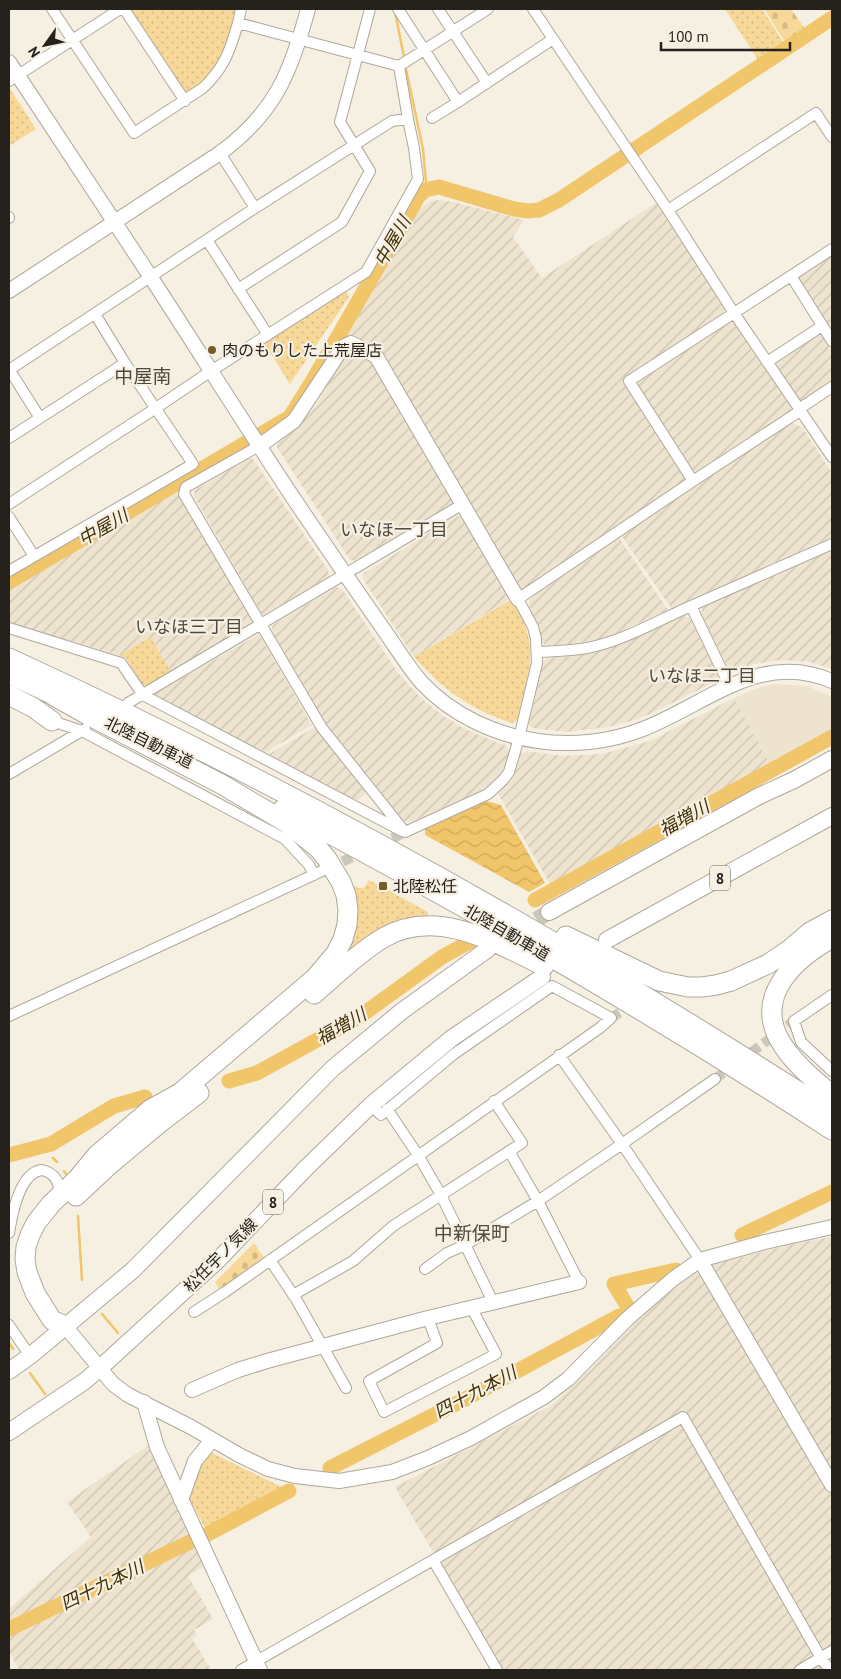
<svg xmlns="http://www.w3.org/2000/svg" width="841" height="1679" viewBox="0 0 841 1679" font-family="'PT Sans','Noto Sans JP',sans-serif">
  <defs>
    <pattern id="industrial-furrows" width="10" height="10" patternUnits="userSpaceOnUse" patternTransform="scale(1.25)"><rect width="10" height="10" fill="#ede3cf"/><path d="M-1 1l2-2M0 10L10 0M9 11l2-2" fill="none" stroke="#cbc2b1"/></pattern>
    <pattern id="grass-dots" width="8" height="8" patternUnits="userSpaceOnUse" patternTransform="scale(1.25)"><rect width="8" height="8" fill="#f7d898"/><path d="M2 2h.1M6 6h.1" fill="none" stroke="#d4b983" stroke-width="1.8" stroke-linecap="round"/></pattern>
    <pattern id="cemetery-stones" width="16" height="16" patternUnits="userSpaceOnUse" patternTransform="scale(1.25)"><rect width="16" height="16" fill="#f7d898"/><path d="M2 7V4a2 2 0 0 1 4 0v3zM10 15v-3a2 2 0 0 1 4 0v3z" fill="#d4b983"/></pattern>
    <pattern id="water-waves" width="16" height="10" patternUnits="userSpaceOnUse" patternTransform="scale(1.25)"><rect width="16" height="10" fill="#f1c569"/><path d="M0 5q4-4 8 0t8 0" fill="none" stroke="#cea95b"/></pattern>
  </defs>
  <rect width="100%" height="100%" fill="#f6f0e3"/>
  <path fill="#ede3cf" d="M777,684l31,2 24,11v32l-62,35 -36,-66 29,-12z"/>
  <path fill="url(#industrial-furrows)" d="M440,200l14,2 70,18 -11,17 29,41 114,-75 71,107 -104,69 66,100 -165,111 -7,-4 -136,-232 -34,-18 71,-126 13,-9z
    M832,255v75l-34,-53z
    M730,322l4,2 57,83 -2,7 -90,59 -6,-2 -56,-88z
    M819,331l13,20v33l-31,19 -28,-43z
    M352,351l19,11 82,139 -1,4 -96,56 -6,-1 -73,-113v-5l25,-20 13,-15 31,-53z
    M792,423l10,4 30,46v64l-161,71 -50,-73z
    M249,458l4,1 75,111 2,9 -63,37 -6,-3 -67,-117 1,-6z
    M176,491l76,127 -2,7 -101,61 -7,-2 -16,-27 -117,-34v-33z
    M457,516l7,1 47,82 -97,58 -51,-78 1,-6z
    M619,538l49,72 -44,20 -26,9 -34,6h-19l-3,-4 -5,-17 -8,-19 1,-7z
    M832,550v119l-22,-7 -30,-2 -26,4 -20,8 -5,-2 -28,-56 2,-7z
    M336,587l6,2 56,84 24,26 20,16 19,12 32,14 12,4 5,6 -3,11 -7,12 -10,10 -10,7 -69,31 -7,-1 -80,-100 -53,-89 2,-7z
    M684,616l6,2 28,57 -2,6 -64,32 -14,6 -30,8 -41,5 -35,-4 -3,-4 14,-63 6,-3 25,-2 27,-6 18,-5z
    M259,634l53,91 -46,27 -115,-56z
    M734,698l36,66 -220,120 -53,-92 9,-8 8,-13 5,-16 8,-4 36,5 20,-1 18,-1 24,-6 27,-8z
    M315,727l52,65 -11,10 -87,-48z
    M832,1237v433h-330l-107,-183 155,-81 42,-38 42,-45 65,-55 103,-26z
    M149,1445l57,120 -18,11 25,43 -19,11 3,5 -5,3 19,32h-192l-10,-19v-42l82,-72 -24,-35z"/>
  <path fill="url(#grass-dots)" d="M128,9h108l-10,39 -16,27 -23,18 -5,-2z
    M725,9h37l22,34 -26,17z
    M9,87l27,42 -27,17z
    M346,290l3,7 -59,87 -26,-41z
    M512,599c29,48 18,70 5,121l-5,3c-41,-13 -70,-34 -98,-66z
    M150,637l21,35 -22,14 -7,-2 -16,-26 -7,-2z
    M369,880l59,32 -1,7 -93,48 15,-85 9,6h6z
    M210,1452l76,37 -81,39 -17,-32 11,-30z"/>
  <path fill="url(#cemetery-stones)" d="M764,9h27l14,20 -20,13z
    M254,1243l11,16 -45,31 -5,-8z"/>
  <path fill="url(#water-waves)" d="M486,801l15,4 44,78 -16,9 -104,-57v-6z"/>
  <g fill="none" stroke-linecap="round" stroke-linejoin="round">
    <path stroke="#f1c569" stroke-width="2.5" d="M395,12l9,45
      M406,69l17,80 3,34
      M425,190l1,-2
      M48,1145l1,3
      M53,1158l4,4
      M64,1171l2,3
      M78,1216l4,64
      M102,1314l16,19
      M9,1343l4,6
      M30,1373l15,21"/>
    <path stroke="#f1c569" stroke-width="15" d="M9,582l281,-165 23,-37 105,-183 7,-7 14,-3 75,22 14,2 11,-1 20,-10 273,-182
      M535,900l297,-163
      M229,1081l28,-8 102,-56 83,-60 29,-16
      M9,1155l42,-11 63,-38 31,-9
      M742,1235l90,-43
      M629,1309l-15,-25 62,-14
      M330,1468l141,-72 148,-80
      M208,1534l81,-43
      M9,1629l185,-89"/>
    <path stroke="#ccc7bc" stroke-width="10" stroke-dasharray="10 5" stroke-linecap="butt" d="M379,845l26,-13
      M329,868l34,-16
      M611,1018l56,-35
      M715,1079l79,-58"/>
    <path stroke="#ccc7bc" stroke-width="16" stroke-dasharray="16 8" stroke-linecap="butt" d="M516,932l33,-20"/>
    <g stroke="#aea89b" stroke-width="12">
      <path id="street" d="M52,9l82,124 69,-45c21,-20 27,-37 35,-65l161,43 89,-57
        M124,9l61,92
        M398,9l60,93 95,-63
        M438,9l49,74
        M533,9l135,201 66,103 98,-64
        M238,23l3,-14
        M399,66l9,53
        M9,81l111,-72
        M432,118l26,-16
        M220,153l35,55
        M668,210l148,-97 16,24
        M9,217v1
        M207,240l61,95
        M791,276l41,65
        M238,289l104,-67 28,-51 -30,-49 30,-113
        M767,362l55,-36
        M9,369l31,49
        M9,370l246,-162 137,-87 16,-2 6,29 4,31 -52,93 -155,99 -55,37 -147,96
        M799,409l33,-22
        M9,438l116,-75
        M259,446l-73,41 -2,7 138,234 83,104
        M693,481l-64,-100 105,-68 98,144
        M9,517l25,39
        M9,571l184,-107 -68,-101 -30,-49
        M691,606l141,-62
        M9,628l112,35 22,32 259,136
        M537,652c17,-1 34,-1 50,-4 36,-7 70,-27 104,-42l39,81
        M128,703l335,-199
        M49,720l33,11 203,108 24,26 5,10
        M9,774l76,-45
        M405,832l83,-38 15,-14 6,-8 10,-34 18,-75 -1,-24 -3,-12 -15,-28 175,-118 107,-70
        M832,995l-38,26 7,21 31,29
        M9,1016l313,-145
        M559,1055l63,89 78,116
        M387,1109l31,46 23,40 52,107
        M509,1151l29,50 41,81
        M9,1233c3,-19 11,-61 33,-63 13,3 18,12 17,25
        M270,1260l26,39 50,89
        M425,1269l22,-16 18,-8 73,-44 84,-57 93,-65
        M293,1295l60,-34 40,-35 129,-83 -28,-42
        M194,1312l31,-20 376,-265 10,-9 -59,-32 -98,68 -73,61 -10,-10
        M428,1318l9,25 -68,38 15,31 112,-58 -25,-47
        M9,1325l21,31
        M433,1560l64,110
        M241,1670l442,-253 138,241 9,12
        M800,1670l32,-19"/>
    </g>
    <g stroke="#aea89b" stroke-width="16">
      <path id="secondary" d="M9,62c47,71 94,142 141,214 49,75 96,151 146,226 29,43 58,85 88,128 12,17 24,37 38,53 30,32 73,52 116,58 34,5 72,1 105,-12 64,-25 117,-79 189,-48
        M9,291l211,-138c55,-40 71,-81 88,-144
        M259,446l35,-25 49,-74 8,-4 25,13 142,243
        M700,1260l132,225
        M65,1326l48,58 15,11 63,32 48,28 29,14 27,7 44,5 53,-9 36,-14 43,-20 73,-41 24,-18 59,-60 46,-40 27,-19 65,-18 67,-15
        M192,1390l46,-20 29,-9 161,-43 151,-36
        M144,1402l13,45 103,223
        M181,1500l14,-39 17,-21"/>
    </g>
    <g stroke="#aea89b" stroke-width="18">
      <path id="primary" d="M549,912l210,-116 35,-16 38,-21
        M607,940l225,-124
        M9,1371l21,-15 103,-86 200,-202 69,-57 86,-62
        M9,1432l76,-51 15,-13 118,-108 87,-91 66,-64 81,-67 90,-61"/>
    </g>
    <g stroke="#aea89b" stroke-width="21">
      <path id="highway" d="M9,658c285,131 559,285 823,455
        M9,674l57,27
        M9,695l25,13 18,13
        M54,696l34,19 135,70 64,38 31,25 9,11 14,23 5,13 2,15 -1,15 -4,14 -7,14 -21,25 -135,115 -29,16 -54,46 -19,23 -27,26 -15,19 -6,12 -4,12 -1,12 2,13 8,21 17,27 13,6
        M283,809c188,99 371,205 549,321
        M566,936l93,45 29,6h14l14,-2 15,-4 37,-17 21,-14 21,-18 22,-12
        M832,938c-36,20 -77,56 -53,101 12,22 34,40 53,56
        M314,994c22,-19 44,-41 69,-56 54,-31 111,4 161,28
        M76,1196l32,-30 53,-44 38,-29"/>
    </g>
    <use href="#street" stroke="#fff" stroke-width="10"/>
    <use href="#secondary" stroke="#fff" stroke-width="14"/>
    <use href="#primary" stroke="#fff" stroke-width="16"/>
    <use href="#highway" stroke="#fff" stroke-width="19"/>
  </g>
  <g fill="#745d2d" stroke="#f6f0e3" stroke-width="2">
    <circle cx="212" cy="350" r="5"/>
    <rect x="378" y="881" width="10" height="10" rx="2.5"/>
  </g>
  <g text-anchor="middle" dominant-baseline="central" stroke-width="4.5" stroke-linejoin="round" paint-order="stroke">
    <g fill="#f6f0e3" stroke="#646059" stroke-width="1">
      <rect x="710" y="865.5" width="20" height="25" rx="4"/>
      <rect x="263" y="1189.5" width="20" height="25" rx="4"/>
    </g>
    <g font-size="15" font-weight="bold" fill="#25221e">
      <text x="720" y="878">8</text>
      <text x="273" y="1202">8</text>
    </g>
    <g font-size="16" fill="#25221e" stroke="#f6f0e3" text-anchor="start">
      <text x="222" y="350">肉のもりした上荒屋店</text>
      <text x="393" y="886">北陸松任</text>
    </g>
    <g font-size="16" fill="#25221e" stroke="#f6f0e3">
      <text transform="translate(149 742) rotate(26)">北陸自動車道</text>
      <text transform="translate(507 932) rotate(30)">北陸自動車道</text>
      <text transform="translate(220 1255) rotate(-45)">松任宇ノ気線</text>
    </g>
    <g font-size="18" font-style="italic" fill="#423006" stroke="#f6f0e3">
      <text transform="translate(392 241) rotate(-60)">中屋川</text>
      <text transform="translate(103 527) rotate(-30)">中屋川</text>
      <text transform="translate(684 818) rotate(-29)">福増川</text>
      <text transform="translate(341 1026) rotate(-30)">福増川</text>
      <text transform="translate(475 1392) rotate(-28)">四十九本川</text>
      <text transform="translate(102 1585) rotate(-26)">四十九本川</text>
    </g>
    <g font-size="18" fill="#4f493f" stroke="#f6f0e3">
      <text x="394" y="529">いなほ一丁目</text>
      <text x="189" y="626">いなほ三丁目</text>
      <text x="702" y="675">いなほ二丁目</text>
    </g>
    <g font-size="19" fill="#4f493f" stroke="#f6f0e3">
      <text x="143" y="376">中屋南</text>
      <text x="472" y="1233">中新保町</text>
    </g>
  </g>
  <rect width="841" height="1679" fill="none" stroke="#25221e" stroke-width="20"/>
  <g transform="translate(45 45) rotate(237)" stroke="#f6f0e3" stroke-width="4" paint-order="stroke">
  <path d="M0-4L9 19L0 12L-9 19Z" fill="#25221e"/>
  <text y="-8" font-size="14" font-weight="bold" text-anchor="middle" fill="#25221e">N</text>
  </g>
  <path d="M661 42v8h129v-8" fill="none" stroke="#25221e" stroke-width="2.5"/>
  <text x="668" y="42" font-size="15" fill="#25221e" stroke="#f6f0e3" stroke-width="4" paint-order="stroke">100 m</text>
</svg>
